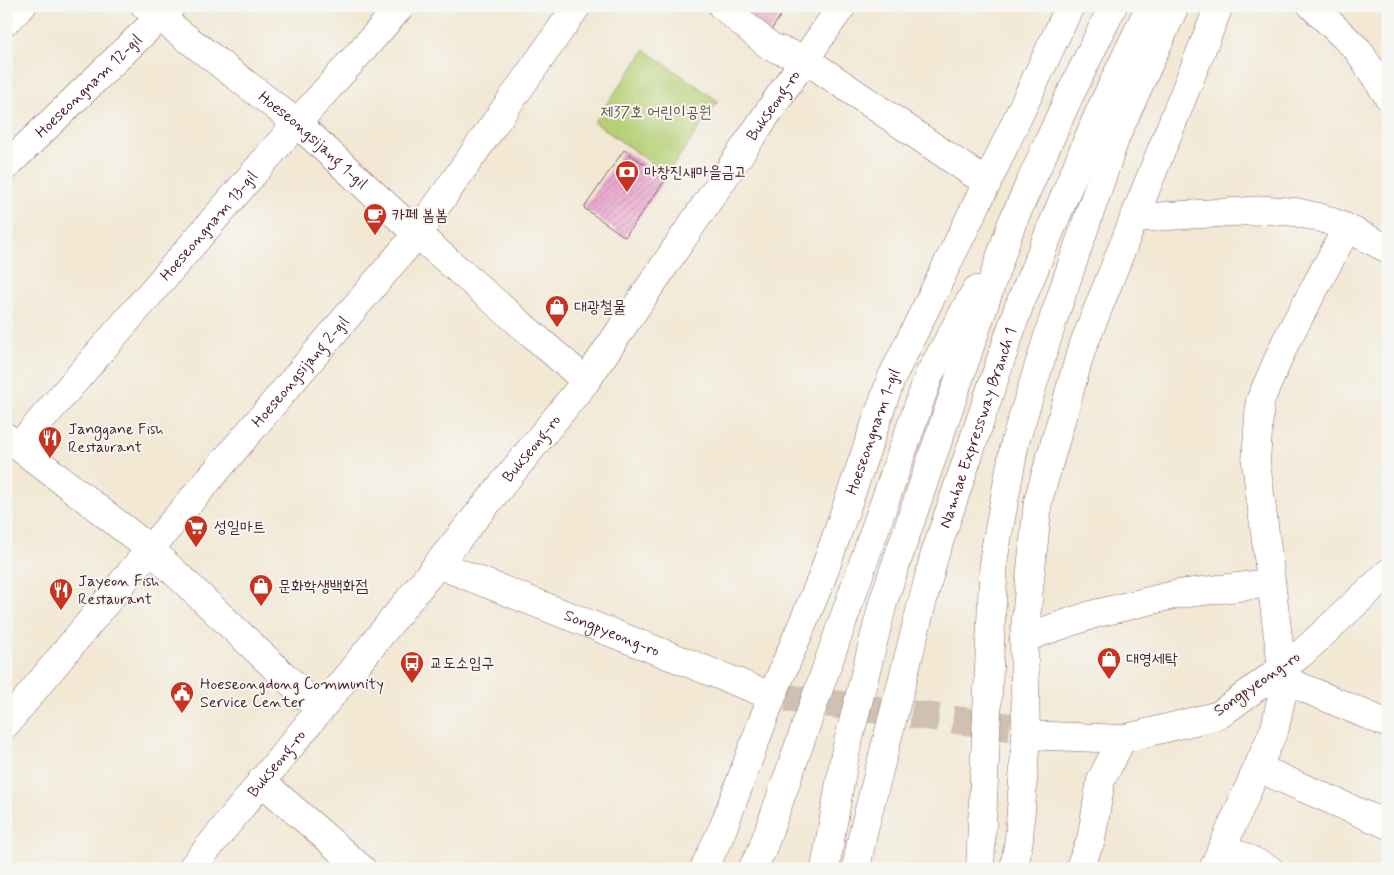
<svg xmlns="http://www.w3.org/2000/svg" width="1394" height="875" viewBox="0 0 1394 875" font-family="Mynerve,'Poor Story',sans-serif">
  <defs>
    <pattern id="building-hatch" width="6" height="6" patternUnits="userSpaceOnUse" patternTransform="scale(1.25)"><rect width="6" height="6" fill="#ecabd1"/><path d="M-1 1l2-2M0 6l6-6M5 7l2-2" fill="none" stroke="#c18baa"/></pattern>
  </defs>
  <rect width="100%" height="100%" fill="#f6f6f2"/>
  <filter id="ink" filterUnits="userSpaceOnUse"><feTurbulence type="fractalNoise" baseFrequency=".02" numOctaves="2"/><feDisplacementMap in="SourceGraphic" scale="10" xChannelSelector="R" yChannelSelector="G"/><feConvolveMatrix kernelMatrix="1 2 1 2 8 2 1 2 1" color-interpolation-filters="sRGB"/></filter>
  <filter id="wash" filterUnits="userSpaceOnUse"><feTurbulence type="fractalNoise" baseFrequency=".0096" numOctaves="4" result="noise"/><feDisplacementMap in="SourceGraphic" scale="20" xChannelSelector="R" yChannelSelector="G"/><feGaussianBlur stdDeviation="1.12" result="paint"/><feColorMatrix in="noise" values="0 0 0 0 0 0 0 0 0 0 0 0 0 0 0 0 0 1.4 0 .05"/><feComposite in="paint" operator="in"/></filter>
  <g filter="url(#wash)">
    <rect width="100%" height="100%" fill="#f2e8d4"/>
    <path fill="#b5cf74" stroke="#807750" d="M645,50l73,51 -51,73 -73,-52z"/>
    <g id="blocks">
      <path fill="url(#building-hatch)" d="M737,6h26l8,6 3,-6h7l4,3 -16,24z
        M624,150l42,29 -41,58 -41,-29z"/>
    </g>
  </g>
  <g filter="url(#ink)">
    <use href="#blocks" fill-opacity="0" stroke="#856566" stroke-width="1"/>
    <g fill="none" stroke-linecap="round" stroke-linejoin="round">
      <path stroke="#d0c0b2" stroke-width="28" stroke-dasharray="28 14" stroke-linecap="butt" d="M786,698l224,29"/>
      <g stroke="#856566" stroke-width="29">
        <g id="minor">
          <path id="s1" d="M145,6l152,117 120,111 169,147"/>
          <path d="M722,6l49,41 34,12 182,124"/>
          <path d="M1312,6l46,44 30,46"/>
          <path d="M6,21l16,-15"/>
          <path id="s2" d="M6,166l165,-160"/>
          <path d="M1134,218l133,-8 28,2 27,6 25,10 41,21"/>
          <path d="M1347,228l-61,113 -26,60 -4,61 26,206 3,12 103,44"/>
          <path d="M6,437l144,112 170,161"/>
          <path id="s3" d="M18,447l279,-324 104,-117"/>
          <path d="M1024,638l70,-24 84,-20 93,-11"/>
          <path id="s4" d="M6,724l144,-175 267,-315 160,-228"/>
          <path d="M1258,768l130,57"/>
          <path d="M261,781l101,88"/>
          <path d="M1223,847l46,22"/>
          <path id="s5" d="M704,869l19,-41 49,-132 49,-116 70,-201 96,-196 83,-177"/>
          <path d="M1014,869l5,-30 7,-104 -2,-97 14,-137 43,-150 138,-345"/>
          <path d="M1079,869l12,-29 10,-60 21,-41"/>
          <path d="M1213,869l62,-141 10,-48"/>
        </g>
      </g>
      <g stroke="#856566" stroke-width="29">
        <g id="major">
          <path id="s6" d="M437,564l335,132"/>
          <path d="M1026,735l96,4 97,-24 82,-61 87,-81"/>
          <path id="s7" d="M191,869l395,-488 196,-289 60,-86"/>
        </g>
      </g>
      <g stroke="#856566" stroke-width="29">
        <g id="highway">
          <path d="M839,632l90,-257 47,-85"/>
          <path d="M752,869l10,-19"/>
          <path d="M825,869l20,-115 39,-155 128,-376 55,-122 46,-95"/>
          <path id="s8" d="M856,869l7,-36 71,-276 85,-251 79,-191 52,-109"/>
          <path d="M980,869l14,-313 21,-114 39,-125 62,-181 59,-130"/>
        </g>
      </g>
      <use href="#minor" stroke="#fff" stroke-width="28"/>
      <use href="#major" stroke="#fff" stroke-width="28"/>
      <use href="#highway" stroke="#fff" stroke-width="28"/>
      <g stroke="#856566" stroke-width="29" stroke-linecap="butt">
        <path id="highway-bridge" d="M762,850l77,-218"/>
      </g>
      <use href="#highway-bridge" stroke="#fff" stroke-width="28"/>
    </g>
  </g>
  <defs>
    <g id="bank-pin" transform="scale(1.25)"><path d="M0 17L-7.5 6A9.5 9.5 0 1 1 7.5 6Z" fill="#c8321e" stroke="#f6f6f2"/><path d="M-6-4H6V4H-6ZM0-2.3a2.3 2.3 0 1 0 0 4.6a2.3 2.3 0 1 0 0-4.6Z" fill="#fff"/></g>
    <g id="cafe-pin" transform="scale(1.25)"><path d="M0 17L-7.5 6A9.5 9.5 0 1 1 7.5 6Z" fill="#c8321e" stroke="#f6f6f2"/><path d="M-5.5-4.5H6V0H3Q3 3.5 0 3.5H-2.5Q-5.5 3.5-5.5 0ZM3-3.2v2h1.7v-2ZM-6 4.5H4V6H-6Z" fill="#fff"/></g>
    <g id="shop-pin" transform="scale(1.25)"><path d="M0 17L-7.5 6A9.5 9.5 0 1 1 7.5 6Z" fill="#c8321e" stroke="#f6f6f2"/><path d="M-5-2.5h2.3a2.7 3.5 0 0 1 5.4 0H5L5.5 6h-11ZM-1.5-2.5h3a1.5 2.3 0 0 0-3 0Z" fill="#fff"/></g>
    <g id="restaurant-pin" transform="scale(1.25)"><path d="M0 17L-7.5 6A9.5 9.5 0 1 1 7.5 6Z" fill="#c8321e" stroke="#f6f6f2"/><path d="M-5-6h1v4h1v-4h1v4h1v-4h1v5L-1.5 .5V6h-2V.5L-5-1ZM5-6V6H3V1.5H1.5Q1.5-4 5-6Z" fill="#fff"/></g>
    <g id="supermarket-pin" transform="scale(1.25)"><path d="M0 17L-7.5 6A9.5 9.5 0 1 1 7.5 6Z" fill="#c8321e" stroke="#f6f6f2"/><path d="M-6-5.5h2.5l.6 2H6L4.5 2H-2.5L-4.4-4H-6ZM-1.5 3.2a1.3 1.3 0 1 0 .1 0ZM3 3.2a1.3 1.3 0 1 0 .1 0Z" fill="#fff"/></g>
    <g id="bus-pin" transform="scale(1.25)"><path d="M0 17L-7.5 6A9.5 9.5 0 1 1 7.5 6Z" fill="#c8321e" stroke="#f6f6f2"/><path d="M-5-6H5V4H4V6H2V4H-2V6H-4V4H-5ZM-3.5-4V0h7V-4ZM-3.5 1.2v1.5H-2V1.2ZM2 1.2v1.5H3.5V1.2Z" fill="#fff"/></g>
    <g id="civic-pin" transform="scale(1.25)"><path d="M0 17L-7.5 6A9.5 9.5 0 1 1 7.5 6Z" fill="#c8321e" stroke="#f6f6f2"/><path d="M-.6-6.5H3V-4.5H.6V-3L4-1V1h2V6H-6V1h2V-1L-.6-3ZM-1.2 2.5V6h2.4V2.5Z" fill="#fff"/></g>
  </defs>
  <g fill-rule="evenodd">
    <use href="#bank-pin" x="627" y="172"/>
    <use href="#cafe-pin" x="375" y="215"/>
    <use href="#shop-pin" x="557" y="307"/>
    <use href="#restaurant-pin" x="50" y="438"/>
    <use href="#supermarket-pin" x="196" y="527"/>
    <use href="#shop-pin" x="261" y="586"/>
    <use href="#restaurant-pin" x="61" y="590"/>
    <use href="#shop-pin" x="1109" y="659"/>
    <use href="#bus-pin" x="412" y="663"/>
    <use href="#civic-pin" x="182" y="693"/>
  </g>
  <g text-anchor="middle" dominant-baseline="central" stroke-width="4" stroke-linejoin="round" paint-order="stroke">
    <g font-size="16" fill="#4a1f2b" stroke="#f6f6f2">
      <text stroke="none"><textPath href="#s2" startOffset="115">Hoeseongnam 12-gil</textPath></text>
      <text stroke="none"><textPath href="#s7" startOffset="961">Bukseong-ro</textPath></text>
      <text stroke="none"><textPath href="#s1" startOffset="215">Hoeseongsijang 1-gil</textPath></text>
      <text stroke="none"><textPath href="#s3" startOffset="292">Hoeseongnam 13-gil</textPath></text>
      <text stroke="none"><textPath href="#s4" startOffset="459">Hoeseongsijang 2-gil</textPath></text>
      <text stroke="none"><textPath href="#s8" startOffset="458">Namhae Expressway Branch 1</textPath></text>
      <text stroke="none"><textPath href="#s5" startOffset="469">Hoeseongnam 1-gil</textPath></text>
      <text stroke="none"><textPath href="#s7" startOffset="541">Bukseong-ro</textPath></text>
      <text stroke="none"><textPath href="#s6" startOffset="188">Songpyeong-ro</textPath></text>
      <text transform="translate(1257 684) rotate(-35)">Songpyeong-ro</text>
      <text stroke="none"><textPath href="#s7" startOffset="136">Bukseong-ro</textPath></text>
    </g>
    <g font-size="16" fill="#6a5441" stroke="#f6f6f2">
      <text x="656" y="112">제37호 어린이공원</text>
    </g>
    <g font-size="16" fill="#4a1f2b" stroke="#f6f6f2" text-anchor="start">
      <text x="644" y="172">마창진새마을금고</text>
      <text x="392" y="215">카페 봄봄</text>
      <text x="574" y="307">대광철물</text>
      <text x="68" y="429">Janggane Fish<tspan x="68" dy="18">Restaurant</tspan></text>
      <text x="214" y="527">성일마트</text>
      <text x="78" y="581">Jayeon Fish<tspan x="78" dy="18">Restaurant</tspan></text>
      <text x="278" y="586">문화학생백화점</text>
      <text x="1126" y="659">대영세탁</text>
      <text x="430" y="663">교도소입구</text>
      <text x="200" y="684">Hoeseongdong Community<tspan x="200" dy="18">Service Center</tspan></text>
    </g>
  </g>
  <rect width="1394" height="875" fill="none" stroke="#f6f6f2" stroke-width="25"/>
</svg>
